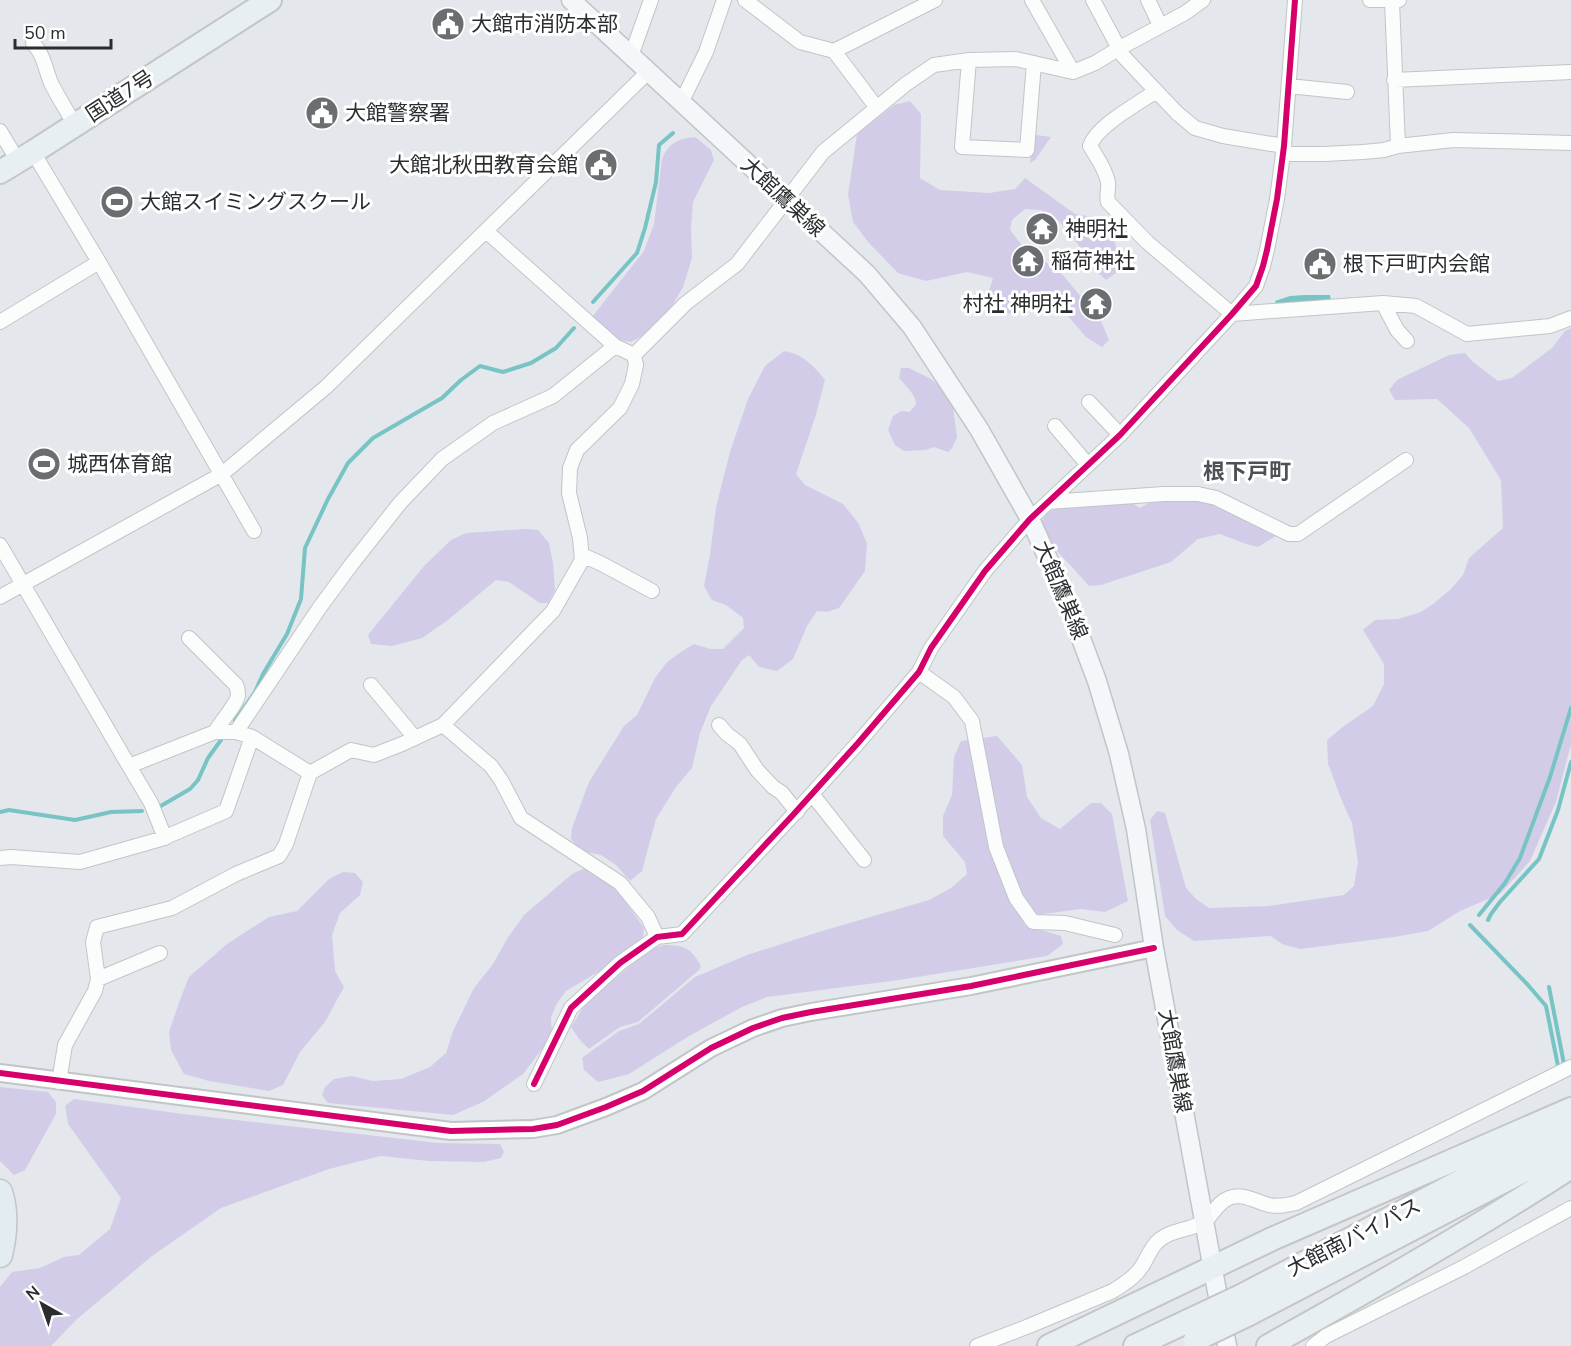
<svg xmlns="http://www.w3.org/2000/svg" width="1571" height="1346" viewBox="0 0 1571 1346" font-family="'Nunito Sans','Noto Sans JP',sans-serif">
  <rect width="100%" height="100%" fill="#e4e8ec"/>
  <path fill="#d2cce8" d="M910,101l11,13 -1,64 20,12 49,3 26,-4 10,-11 50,36 19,3 12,5 10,24v27l-10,7 -10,-9 -25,-37 -20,-21 -11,-3 -15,-1 -13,11 -2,10 11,14 41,30 39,47 8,19 -7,7 -16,-10 -24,-28 -25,-14 -28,19 -23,-13 7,-23 -26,-6 -41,9 -28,-8 -29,-30 -16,-21 -5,-27 9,-61 37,-29z
    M1036,135l15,2 -16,23 -5,3 3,-26z
    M695,137l16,13 3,10 -21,42 -2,27 1,29 -9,29 -14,24 -23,23 -15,8 -13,-2 -17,-16 -9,-7 52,-66 10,-27 8,-65c6,-16 18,-21 33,-22z
    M1571,328v416l-15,58 -19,43 -7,16 -30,33 -40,17 -32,20 -34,6 -94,12 -18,-5 -11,-8 -77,5 -17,-11 -12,-14 -15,-96 7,-9 8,2 21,75 10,11 13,9 59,-2 76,-11 10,-9 4,-24 -6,-39 -10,-22 -14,-37 -1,-24 17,-14 29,-20 11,-22v-20l-21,-34 12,-10 23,-1 23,-7 12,-8 17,-14 13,-15 6,-17 34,-30 -2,-48 -32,-52 -32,-29 -42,1 -6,-10 8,-10 52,-25 16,-2 8,9 25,19 14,-3 40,-30 13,-17z
    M784,351c19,3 30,15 41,29l-10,38 -19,56 9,11 38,19 16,20 8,20 -2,27 -26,37 -12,4 -10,-1 -10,15 -14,33 -16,12 -18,-4 -10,-12 -7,5 -31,46 -11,27 -8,35 -16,19 -20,32 -14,52 -12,10 -14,-16 -15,-10 -20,-4 -10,-12 1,-11 17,-46 35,-56 13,-11 18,-37 12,-16 14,-10 13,-8 17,5h12l21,-21 -1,-10 -17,-13 -14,-5 -8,-14 6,-31 6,-48 14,-55 18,-53 17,-33z
    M901,368h8l22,11 11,9 11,20 4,29 -5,11 -4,4 -14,-5 -9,3 -21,1 -9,-6 -7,-15 5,-14 8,-5 9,1c1,-2 5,-6 6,-8 1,-8 -12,-20 -17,-26z
    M1197,497l20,5 61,33 -20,12 -12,-3 -26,-10 -22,5 -27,23 -70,23 -12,1 -17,-19 -25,-26 -8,-16 8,-12 10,-5 74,-6 9,6 7,-4 5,-5z
    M526,529l12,1 11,13 4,20 2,27 -7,13h-8l-31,-21 -13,-2 -48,40 -26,18 -30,8 -21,-2 -3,-9 56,-69 27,-26 15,-7z
    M997,736l25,29 5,32 14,21 19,11 31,-26h10l11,11 16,87 -23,11 -24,-3 -53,7 -4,9 37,11 2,8 -16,12 -148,24 -132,17 -25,10 -53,29 -60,38 -31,8 -14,-12 -2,-12 37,-27 20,-7 56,-47 52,-22 75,-24 107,-31 22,-12 16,-14 -2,-12 -22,-26v-20l9,-21 2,-38 7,-16z
    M585,868l30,19 29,41 -1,10 -35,28 -42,25 -10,14 -5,13 1,18 -29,38 -40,28 -30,13 -125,-12 -6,-8 3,-8 9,-8 17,-3 22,5 28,-2 29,-12 16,-14 7,-22 21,-43 19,-24 14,-25 17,-24 48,-41z
    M343,872l12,1 8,9 -3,13 -20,18 -8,22 3,36 9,16 -19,35 -25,30 -17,33 -14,6 -60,-10 -25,-7 -13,-24 -2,-18 11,-32 9,-23 38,-33 42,-27 28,-6 32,-32z
    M664,945c21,0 27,3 37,21l-2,4 -61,52 -18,5 -31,22 -10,-10 -8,-12 17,-27 63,-51z
    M0,1087l48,5 8,10v12l-31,56 -11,5 -14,-14z
    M74,1099l109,15 255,29 62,1 4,8 -3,6 -17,4 -55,-1 -48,-5 -52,13 -108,39 -69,48 -76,64 -25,26h-51v-59l12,-15 28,-4 24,-11 15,-2 31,-26 11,-31 -53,-74 -3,-18z"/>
  <path fill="#78c4c5" d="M1305,295h25l1,5 -54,7 -2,-6 15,-5z"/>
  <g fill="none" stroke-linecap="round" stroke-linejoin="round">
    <path stroke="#78c4c5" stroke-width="4" d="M593,302l44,-49 8,-25 11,-46 3,-37 14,-12
      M235,721l20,-29 8,-18 24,-40 14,-35 4,-51 23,-49 20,-36 25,-25 69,-40 19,-18 19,-14 23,6 28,-9 25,-15 18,-20
      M159,807l31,-18 8,-9 10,-22 13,-18
      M0,812l9,-2 66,10 36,-8 31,-1
      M1479,915l26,-32 15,-25 30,-81 21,-69
      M1488,920l3,-6 9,-12 39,-43 19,-49 13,-48
      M1470,925l58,60 18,21 12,60
      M1549,987l15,77"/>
    <g stroke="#c1c5c7" stroke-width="16">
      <path id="minor" d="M745,0l55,42 34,9 43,57
        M1032,0l41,72
        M1093,0l30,56 54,57 18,15 28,8 61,10
        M1148,0l12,25
        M1370,0h29
        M1392,1l6,145
        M33,43c11,12 12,25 18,40 7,14 16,28 24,42
        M834,51l101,-51
        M631,56l20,-56
        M969,60l-7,87 65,3 7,-87
        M1394,80l177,-8
        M1289,86l58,6
        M1156,91c-18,13 -60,35 -66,55 7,12 15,22 18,36 1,8 -2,13 0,20l39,40 85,72 151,-11 33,3 51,28 83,-8 21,-8
        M681,103l25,-51 18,-52
        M0,131l18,30
        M33,152l66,110 155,269
        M1283,154h41l39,-2 21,-2 14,-4 55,-6 118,3
        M486,231l129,115 19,9
        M1383,303l14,27 10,11
        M0,322l99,-60
        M634,355l52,-52 51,-39 86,-112 83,-68 28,-19 35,-5 47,-1 57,13 22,-9 23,-14 67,-36 18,-13
        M1089,402l31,33
        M1055,426l33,39
        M1048,502l116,-8h34l18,4 73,36h9l108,-74
        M0,545l129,221 86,-34h21l16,5 58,36 41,-23 23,5 28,-11 41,-19 110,-114 29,-51 -2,-22 -11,-45 1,-25 7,-18 43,-42 12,-24 4,-19 -2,-10
        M582,555l20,9 50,27
        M0,597l222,-123 104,-87 322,-315
        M189,638l47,47c1,2 2,8 2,10 0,7 -18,28 -23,37
        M919,672l35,25 18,24 24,126 20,51 17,24 32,1 50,12
        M371,685l44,53
        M443,725l48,41 10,14 20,38 99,65 28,34 9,20
        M719,725l8,9 13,10 17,26 16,17 9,6 15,19
        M236,732l84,-125 31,-42 49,-62 42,-44 51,-36 60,-27 62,-50
        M129,766l22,37 14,35
        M812,794l52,66
        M0,858l11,-1 69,5 81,-23 65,-28 26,-74
        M98,979l62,-26
        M59,1082l6,-37 30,-54 3,-12 -5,-37 4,-15 75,-19 64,-34 43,-18 7,-12 24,-71
        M534,1084l37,-76 49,-45 37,-26 25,-3 110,-118 66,-73 61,-71 12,-24 54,-77 45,-52 90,-84 112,-121 24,-28 7,-20 4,-16 10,-51 7,-53 11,-146
        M977,1346l52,-20 84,-35c12,-8 24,-15 31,-28 3,-6 7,-14 12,-20 12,-13 31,-12 46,-20 9,-4 14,-20 27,-25 13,-6 27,4 40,7 9,2 18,0 27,-2l275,-136
        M1313,1346l13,-10 138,-69 107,-59"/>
    </g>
    <g stroke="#c1c5c7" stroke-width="20">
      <path id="tertiary" d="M0,1073l451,58 82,-2 24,-4 49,-18 37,-16 68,-43 42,-20 29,-10 29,-6 160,-26 183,-38"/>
    </g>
    <g stroke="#c1c5c7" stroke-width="21">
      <path id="secondary" d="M571,0l296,274 45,53 67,102 51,90 35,77 32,85 22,73 17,75 18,119 73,398"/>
    </g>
    <g stroke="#c3c5c6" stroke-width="26">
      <path id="trunk" d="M0,172l33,-20 237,-152
        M1241,1296l329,-172
        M1249,1314l322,-168
        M1049,1346l223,-107 299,-130
        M1135,1346l53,-25
        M1268,1346c103,-57 204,-115 303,-179"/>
    </g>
    <g stroke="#c3c5c6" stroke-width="27">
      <path id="motorway" d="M0,1192c7,21 5,42 0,63"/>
    </g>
    <use href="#minor" stroke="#fbfcfc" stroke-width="14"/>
    <use href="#tertiary" stroke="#fbfcfc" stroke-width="16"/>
    <use href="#secondary" stroke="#f4f7f9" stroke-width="18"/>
    <use href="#trunk" stroke="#e8eff2" stroke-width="22"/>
    <use href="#motorway" stroke="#e3ecf0" stroke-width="24"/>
    <g stroke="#c3c5c6" stroke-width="26" stroke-linecap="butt">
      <path id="trunk-bridge" d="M1188,1321l53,-25
        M1195,1340l54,-26"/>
    </g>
    <use href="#trunk-bridge" stroke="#e8eff2" stroke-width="22"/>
    <g stroke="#fff" stroke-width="10">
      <path id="cycleway" d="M0,1073l451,58 82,-2 24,-4 49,-18 37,-16 68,-43 42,-20 29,-10 29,-6 160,-26 183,-38
        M534,1084l37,-76 49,-45 37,-26 25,-3 110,-118 66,-73 61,-71 12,-24 54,-77 45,-52 90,-84 112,-121 24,-28 7,-20 4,-16 10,-51 7,-53 11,-146"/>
    </g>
    <use href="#cycleway" stroke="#d6006c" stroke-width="6"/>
  </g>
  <defs>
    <g id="civic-disc" transform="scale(1.725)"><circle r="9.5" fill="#6b6e71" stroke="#fff"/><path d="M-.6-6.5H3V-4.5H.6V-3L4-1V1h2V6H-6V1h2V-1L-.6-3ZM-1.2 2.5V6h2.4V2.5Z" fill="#fff"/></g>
    <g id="stadium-disc" transform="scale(1.725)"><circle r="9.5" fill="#6b6e71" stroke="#fff"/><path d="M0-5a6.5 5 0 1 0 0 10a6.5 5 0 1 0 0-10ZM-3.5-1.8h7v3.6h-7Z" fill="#fff"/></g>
    <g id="temple-disc" transform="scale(1.725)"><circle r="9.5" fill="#6b6e71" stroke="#fff"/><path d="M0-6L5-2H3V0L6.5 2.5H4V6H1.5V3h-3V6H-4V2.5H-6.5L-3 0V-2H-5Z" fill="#fff"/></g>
  </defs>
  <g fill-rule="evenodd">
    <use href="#civic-disc" x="448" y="24"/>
    <use href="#civic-disc" x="322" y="113"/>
    <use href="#civic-disc" x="601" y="165"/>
    <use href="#stadium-disc" x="117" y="202"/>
    <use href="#temple-disc" x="1042" y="229"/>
    <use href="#temple-disc" x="1028" y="261"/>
    <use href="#civic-disc" x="1320" y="264"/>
    <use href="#temple-disc" x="1096" y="304"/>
    <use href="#stadium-disc" x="44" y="464"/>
  </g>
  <g text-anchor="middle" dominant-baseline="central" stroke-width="6" stroke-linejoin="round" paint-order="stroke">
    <g font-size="21" fill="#2a2d2f" stroke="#fff" text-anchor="start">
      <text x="471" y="24">大館市消防本部</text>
      <text x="345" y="113">大館警察署</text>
      <text x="578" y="165" text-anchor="end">大館北秋田教育会館</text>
      <text x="140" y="202">大館スイミングスクール</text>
      <text x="1065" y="229">神明社</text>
      <text x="1051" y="261">稲荷神社</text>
      <text x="1343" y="264">根下戸町内会館</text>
      <text x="1073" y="304" text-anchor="end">村社 神明社</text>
      <text x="67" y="464">城西体育館</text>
    </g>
    <g font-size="21" fill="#2a2d2f" stroke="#fff">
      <text transform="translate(120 96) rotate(-33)">国道7号</text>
      <text transform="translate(783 197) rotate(43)">大館鷹巣線</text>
      <text transform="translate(1061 590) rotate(67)">大館鷹巣線</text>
      <text transform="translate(1175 1061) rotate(80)">大館鷹巣線</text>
      <text transform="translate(1354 1237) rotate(-27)">大館南バイパス</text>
    </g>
    <g font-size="22" font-weight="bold" fill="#4b5156" stroke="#fff">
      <text x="1247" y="472">根下戸町</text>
    </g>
  </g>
  <g transform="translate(42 1304) rotate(320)" stroke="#ffffff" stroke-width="4.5" paint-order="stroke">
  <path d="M0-4.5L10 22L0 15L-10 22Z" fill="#2a2d2f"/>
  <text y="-9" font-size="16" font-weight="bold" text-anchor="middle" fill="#2a2d2f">N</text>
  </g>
  <path d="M15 39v9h96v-9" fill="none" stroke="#2a2d2f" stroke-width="3"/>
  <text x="24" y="39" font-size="18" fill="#2a2d2f" stroke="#ffffff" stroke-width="4.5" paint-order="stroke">50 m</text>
</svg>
